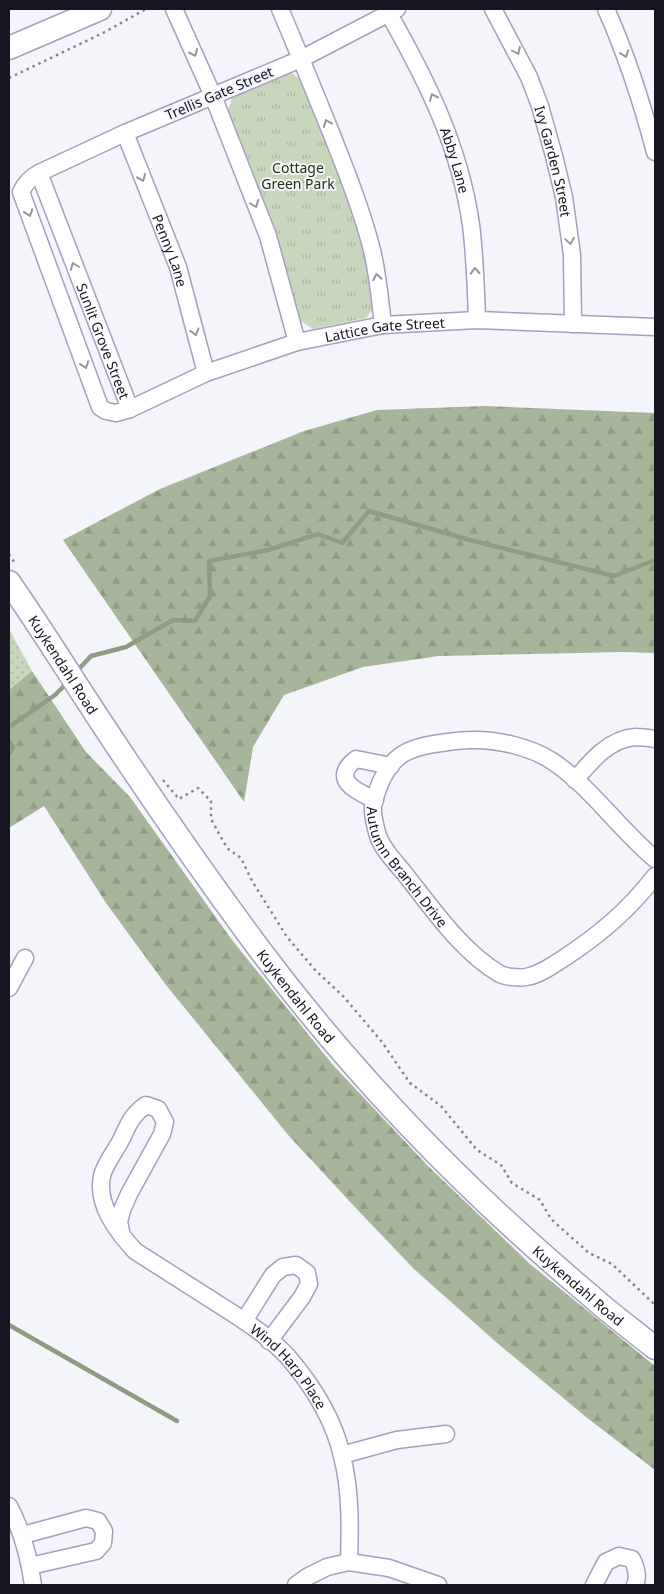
<svg xmlns="http://www.w3.org/2000/svg" width="664" height="1594" viewBox="0 0 664 1594" font-family="'Noto Sans',sans-serif">
  <defs>
    <pattern id="grass-dots" width="8" height="8" patternUnits="userSpaceOnUse" patternTransform="scale(1.25)"><rect width="8" height="8" fill="#c8d6bc"/><path d="M2 2h.1M6 6h.1" fill="none" stroke="#abb7a1" stroke-width="1.8" stroke-linecap="round"/></pattern>
    <pattern id="forest-firs" width="22" height="20" patternUnits="userSpaceOnUse" patternTransform="scale(1.25)"><rect width="22" height="20" fill="#a7b69a"/><path d="M5 1l3.5 6h-7zM16 11l3.5 6h-7z" fill="#8f9c84"/></pattern>
    <pattern id="park-tufts" width="24" height="20" patternUnits="userSpaceOnUse" patternTransform="scale(1.25)"><rect width="24" height="20" fill="#c8d6bc"/><path d="M3 7l-1-3M5 7V3M7 7l1-3M15 17l-1-3M17 17v-4M19 17l1-3" fill="none" stroke="#abb7a1"/></pattern>
  </defs>
  <rect width="100%" height="100%" fill="#f4f4fb"/>
  <path fill="url(#grass-dots)" d="M9,629l23,42 -23,19z"/>
  <path fill="url(#forest-firs)" d="M485,406l170,7v240l-32,-1 -184,4 -76,11 -79,28 -31,52 -9,55 -181,-262 97,-51 144,-58 73,-21z
    M32,671l54,81 44,45 102,143 101,125 95,101 102,98 125,102v104l-69,-53 -90,-75 -82,-73 -61,-64 -64,-69 -123,-151 -60,-82 -62,-97 -35,22v-138z"/>
  <path fill="url(#park-tufts)" d="M288,71l17,11 35,87 31,101 2,39 -7,9 -53,11 -14,-9 -25,-91 -46,-118 5,-16z"/>
  <g fill="none" stroke-linecap="round" stroke-linejoin="round">
    <path stroke="#8e9c81" stroke-width="4.5" d="M76,672l15,-16 35,-9 47,-27 22,1 15,-25 -1,-35 59,-11 50,-16 24,9 27,-32 101,29 144,36 41,-16
      M9,727l46,-32 13,-13
      M9,741l4,6 -4,7
      M9,1325l168,96"/>
    <g stroke="#a3a0c0" stroke-width="19">
      <g id="street">
        <path d="M174,9l39,87 55,140 29,106"/>
        <path d="M280,9c18,42 35,84 52,126 15,38 30,76 40,115 6,25 8,50 11,75"/>
        <path id="s1" d="M397,9l-96,50 -176,74 -86,40c-9,5 -14,10 -18,19l79,215 6,4 10,2 14,-4 76,-36 91,-31 86,-17 94,-5 178,7"/>
        <path id="s2" d="M493,9l36,68 11,29 14,50 10,41 8,58 1,69"/>
        <path d="M606,9c21,47 36,94 49,143"/>
        <path id="s3" d="M389,14c38,67 71,133 82,211 4,31 5,63 6,95"/>
        <path id="s4" d="M125,133l53,134 28,106"/>
        <path id="s5" d="M39,173l91,236"/>
        <path d="M575,780c16,-19 34,-41 60,-43 7,0 14,1 20,2"/>
        <path d="M375,800c-17,-8 -46,-20 -19,-41l35,7"/>
        <path id="s6" d="M655,859c-36,-30 -65,-73 -103,-98 -21,-14 -56,-22 -81,-21 -8,0 -16,1 -23,2 -15,2 -32,4 -45,12 -17,10 -26,34 -30,52 -1,8 3,23 5,30 5,14 18,27 27,38 27,34 57,78 95,100 5,3 20,4 26,3 13,-2 24,-10 35,-17 37,-24 67,-49 94,-84"/>
        <path d="M9,988l16,-30"/>
        <path id="s7" d="M122,1236l-3,-14 3,-12 7,-16 33,-60 3,-12 -7,-13 -12,-4c-15,10 -18,21 -26,37 -5,9 -16,24 -18,34 -6,29 15,55 33,75 27,17 53,34 80,51 25,16 53,33 73,55 24,28 46,63 54,99 9,35 8,71 7,106"/>
        <path d="M244,1321l29,-46 10,-8 13,-2 11,8 2,11 -7,13 -33,44"/>
        <path d="M342,1455l55,-15 49,-6"/>
        <path d="M9,1506c13,24 20,51 24,79"/>
        <path d="M23,1535l63,-17 12,3 6,10 -1,12 -7,8 -66,15"/>
        <path d="M296,1585l11,-8 20,-10 22,-5 40,6 49,17"/>
        <path d="M594,1585l12,-23 13,-6 13,3c4,8 7,17 3,26"/>
      </g>
    </g>
    <g stroke="#a3a0c0" stroke-width="25">
      <g id="secondary">
        <path d="M9,48l91,-39"/>
        <path id="s8" d="M9,582c32,46 61,93 92,140 50,76 102,151 156,224 97,130 211,247 335,351 20,18 42,34 63,51"/>
      </g>
    </g>
    <path stroke="#86858f" stroke-width="2.5" stroke-dasharray="2.5 4" stroke-linecap="butt" d="M9,78l94,-45 43,-24
      M9,554l7,11
      M163,780l16,19 19,-11 13,13v18l16,29 14,10 11,23 35,56 29,34 27,25 39,46 28,41 31,23 36,44 24,15 11,18 28,17 11,19 38,34 23,11 43,41"/>
    <use href="#street" stroke="#fff" stroke-width="16"/>
    <use href="#secondary" stroke="#fff" stroke-width="22"/>
  </g>
  <defs><path id="oneway-chevron" d="M-2-3.5L2.5 0L-2 3.5" fill="none" stroke-width="1.6" stroke-linecap="round" stroke-linejoin="round" transform="scale(1.25)"/></defs>
  <g stroke="#97969b">
    <use href="#oneway-chevron" transform="translate(517 51) rotate(64)"/>
    <use href="#oneway-chevron" transform="translate(194 53) rotate(66)"/>
    <use href="#oneway-chevron" transform="translate(625 54) rotate(70)"/>
    <use href="#oneway-chevron" transform="translate(433 97) rotate(-114)"/>
    <use href="#oneway-chevron" transform="translate(327 123) rotate(-112)"/>
    <use href="#oneway-chevron" transform="translate(142 178) rotate(68)"/>
    <use href="#oneway-chevron" transform="translate(255 204) rotate(69)"/>
    <use href="#oneway-chevron" transform="translate(29 213) rotate(70)"/>
    <use href="#oneway-chevron" transform="translate(570 241) rotate(82)"/>
    <use href="#oneway-chevron" transform="translate(74 266) rotate(-111)"/>
    <use href="#oneway-chevron" transform="translate(475 271) rotate(-93)"/>
    <use href="#oneway-chevron" transform="translate(377 277) rotate(-100)"/>
    <use href="#oneway-chevron" transform="translate(195 332) rotate(75)"/>
    <use href="#oneway-chevron" transform="translate(85 365) rotate(70)"/>
  </g>
  <g text-anchor="middle" dominant-baseline="central" stroke-width="4" stroke-linejoin="round" paint-order="stroke">
    <g font-size="14" fill="#171521" stroke="#f4f4fb">
      <text transform="translate(219 93) rotate(-23)">Trellis Gate Street</text>
      <text stroke="none"><textPath href="#s3" startOffset="161">Abby Lane</textPath></text>
      <text stroke="none"><textPath href="#s2" startOffset="165">Ivy Garden Street</textPath></text>
      <text stroke="none"><textPath href="#s4" startOffset="126">Penny Lane</textPath></text>
      <text stroke="none"><textPath href="#s1" startOffset="951">Lattice Gate Street</textPath></text>
      <text stroke="none"><textPath href="#s5" startOffset="180">Sunlit Grove Street</textPath></text>
      <text stroke="none"><textPath href="#s8" startOffset="99">Kuykendahl Road</textPath></text>
      <text stroke="none"><textPath href="#s6" startOffset="430">Autumn Branch Drive</textPath></text>
      <text stroke="none"><textPath href="#s8" startOffset="504">Kuykendahl Road</textPath></text>
      <text stroke="none"><textPath href="#s8" startOffset="909">Kuykendahl Road</textPath></text>
      <text stroke="none"><textPath href="#s7" startOffset="516">Wind Harp Place</textPath></text>
    </g>
    <g font-size="14" fill="#203407" stroke="#f4f4fb">
      <text x="298" y="167">Cottage<tspan x="298" dy="16">Green Park</tspan></text>
    </g>
  </g>
  <rect width="664" height="1594" fill="none" stroke="#171521" stroke-width="20"/>
</svg>
